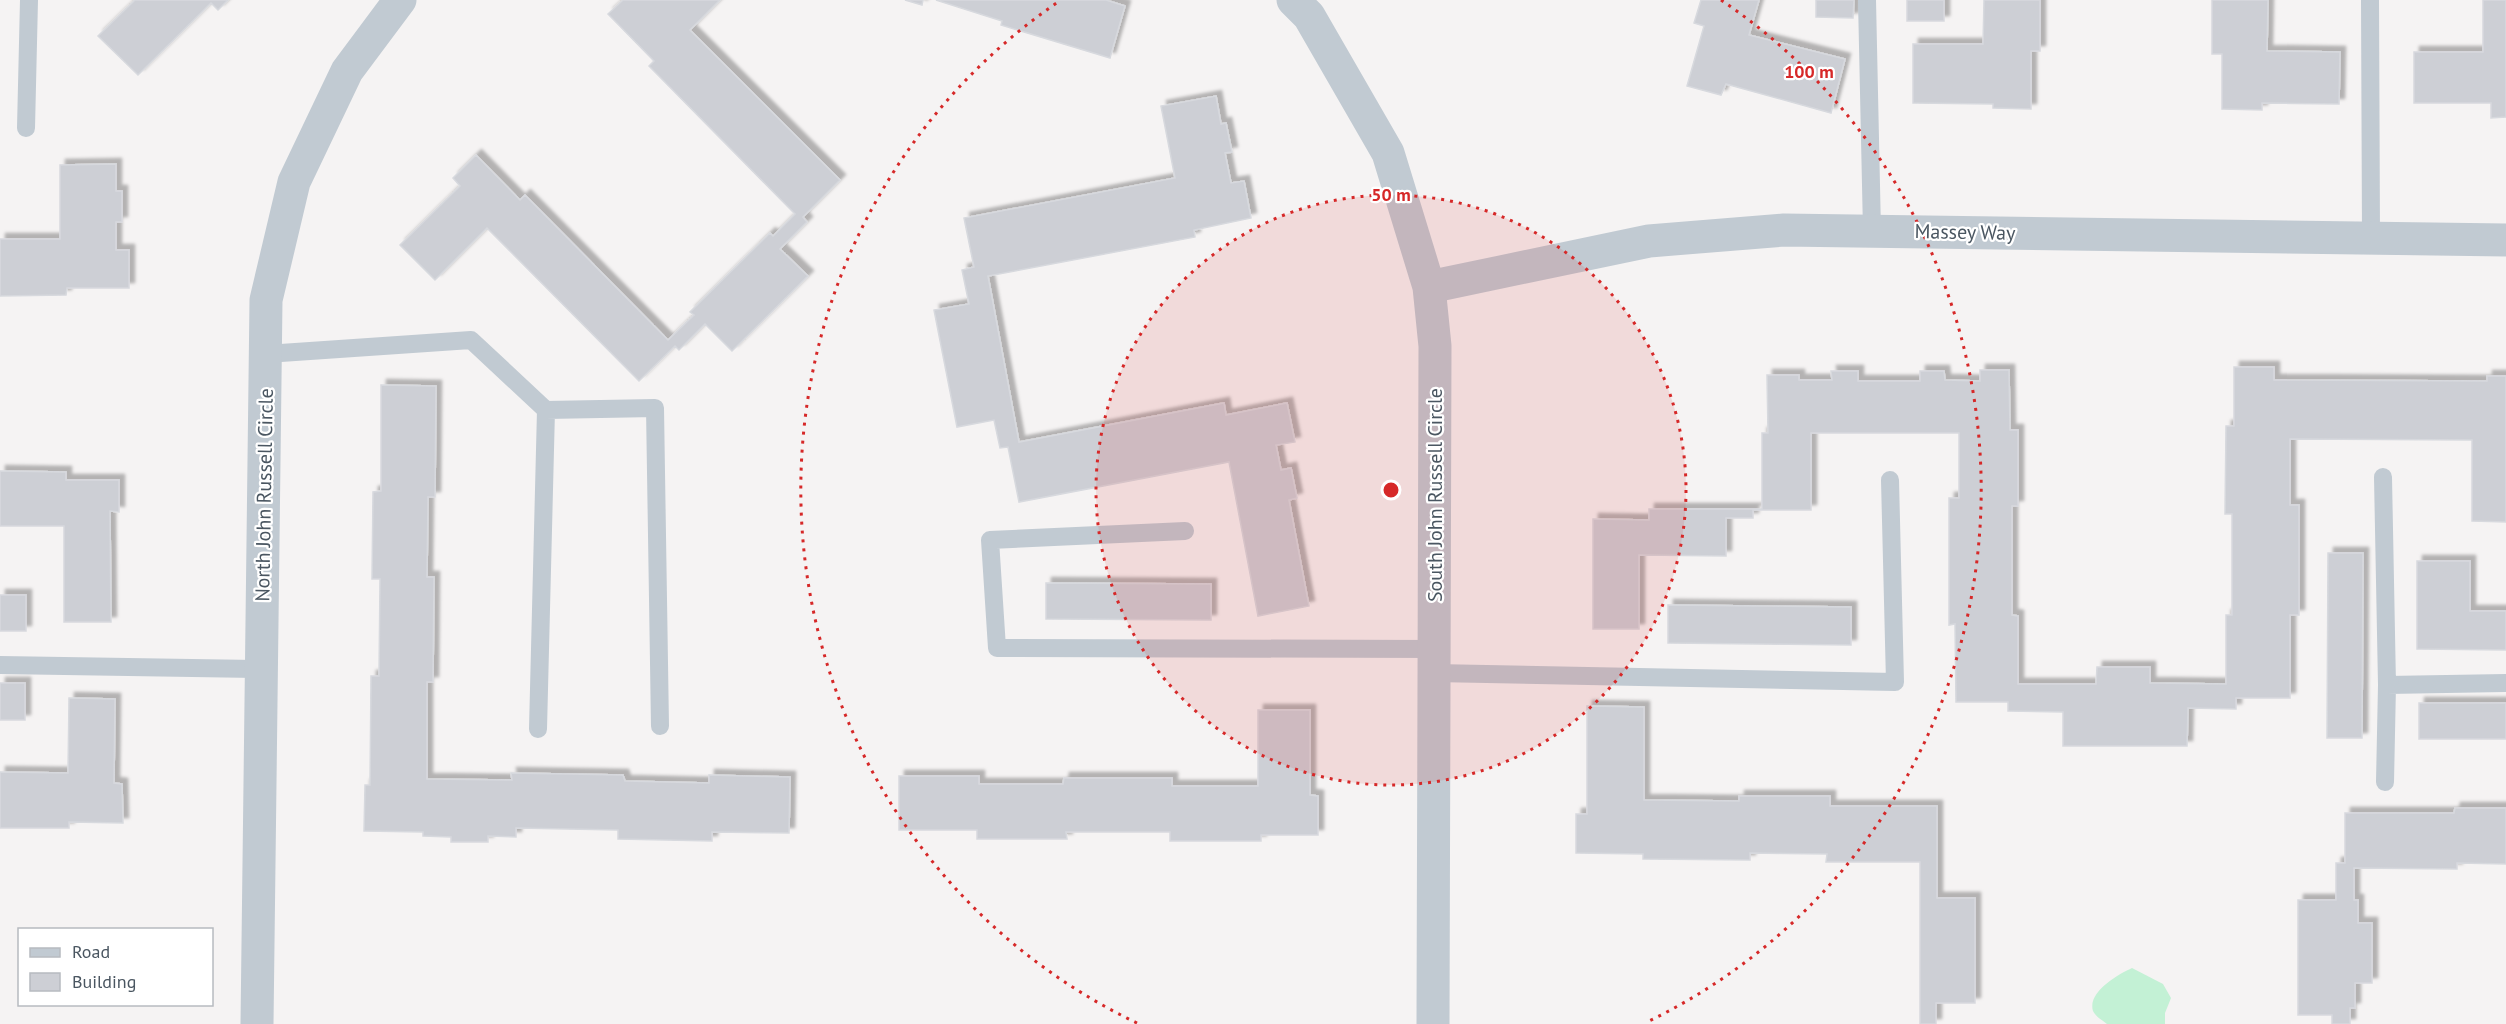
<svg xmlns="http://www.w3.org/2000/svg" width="2506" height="1024" viewBox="0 0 2506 1024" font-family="'PT Sans',sans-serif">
  <defs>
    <filter id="shadow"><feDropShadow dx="5.5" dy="-5.5" stdDeviation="1.5" flood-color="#0004"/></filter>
  </defs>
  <rect width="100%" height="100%" fill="#f5f3f3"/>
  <path fill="#c3f1d5" d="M2132,968l31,16 8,14 -6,15v11h-58c-5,-4 -11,-7 -14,-13 -6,-19 26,-37 39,-43z"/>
  <path fill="#cdcfd5" stroke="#d7d9de" stroke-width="1.5" filter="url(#shadow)" d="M135,0h93l-10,10 -7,-7 -73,72 -40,-39z
    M623,0h97l-30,30 150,150 -37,37 4,5 -27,27 28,27 -76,75 -27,-27 -26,26 -4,-4 -36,35 -152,-153 -52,52 -35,-35 60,-59 -7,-8 23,-23 44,45 5,-5 143,145 26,-25 -4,-3 80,-79 3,3 22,-22 -146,-148 5,-5 -46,-47z
    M905,0h18l-1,5z
    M936,0h170l19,6 -15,52 -109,-33 1,-4z
    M1701,0h58l-10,35 96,24 -14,54 -105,-29 -5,11 -34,-9 17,-60 -10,-3z
    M1816,0h38l-1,18 -37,-1z
    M1907,0h37v21h-37z
    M1984,0h56v51h-9v58l-38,-1v-4l-80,-1v-59h70z
    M2212,0h56l-1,51 73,1 -1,52 -77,-1v7l-40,-1v-55h-10z
    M2483,0h23v117l-15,1v-15h-77v-51h69z
    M1216,96l5,28 5,-1 6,29 -7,1 6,30 13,-2 7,37 -57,12 1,7 -207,39 31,166 205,-39 2,12 61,-12 8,39 -19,3 5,25 10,-2 6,30 -8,2 20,106 -51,10 -29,-154 -210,40 -11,-55 -8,1 -6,-28 -37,7 -23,-117 35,-6 -7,-34 12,-3 -10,-49 211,-40 -14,-72z
    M116,164v27h6v31h-6v28h13v38h-62l-1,7 -66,1v-57h60v-74z
    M2234,367h40v13l213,1v-5h19v146l-34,-1v-81l-182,-1v66h9v110h-9v83h-54v11l-48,-1 -1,38h-124v-34l-55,-1v-9h-52l-1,-78 -6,1v-127h10v-65h-148v77h-58v8h-27v38l-87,-1v74h-46v-110l56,1v-11h113v-76h6l-1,-58h32v5h33l-1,-9h27v10h62v-10h24l1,9 35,1v-11h29l1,60h8v76h-6v109l6,1v68h78l1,-17h53v16l76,1v-69h6v-101h-7l1,-88h8z
    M381,385l55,1 -1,111h-7l-1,80h7l-1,105h-6v97l85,1 -1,-7 112,2 2,6 84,2v-8l81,2 -1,56 -77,-1v9l-94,-2v-9l-102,-2v9l-28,-1v6h-37v-5l-28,-1v-4l-59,-1 1,-46h5l1,-109h8l1,-97h-8l1,-87 8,-1z
    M0,471l66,1v8h53v32l-9,-1 1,111h-47v-96h-64z
    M2328,553h35l-1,185h-35z
    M2417,561h53v50h36v39l-89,-1z
    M1046,583l165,1v36l-165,-1z
    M0,595h26v36h-26z
    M1668,605l183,2v38l-183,-2z
    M0,683h25v37h-25z
    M69,698l46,1 -1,84 8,1 1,39 -54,-1v6h-69v-56l68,1z
    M2419,703h87v36h-87z
    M1587,706l57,1v93l95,1v-5h91v10h107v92h38v105h-39v21h-16v-162h-94l1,-8 -77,-1v7l-107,-1v-5l-67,-1v-39h11z
    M1258,710h52v85l8,1v39h-57v6h-91v-9h-104l1,7h-90v-9h-78v-54h80v8h84l1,-6h108v8h86z
    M2455,808h51v56l-49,-1v6l-103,-1v32h4v23h14v60h-17v25h-5v16h-18v-9h-34v-115h38v-37h9v-50h109z"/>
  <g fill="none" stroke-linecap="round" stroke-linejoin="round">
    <path stroke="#c1cad2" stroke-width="18" d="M1867,0l5,231
      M2370,0l1,238
      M26,128l3,-128
      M266,354l205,-14 75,70 109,-2 5,318
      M2383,477l4,208 119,-2
      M1185,531l-195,9 7,108 437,1
      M0,665l261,4
      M1434,673l461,9 -5,-202
      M538,729l8,-319
      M2385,782l2,-97"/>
    <path stroke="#c1cad2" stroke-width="33" d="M1293,0l16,16 79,137 41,134 6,59 -2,678
      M1429,287l220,-46 135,-11 722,10
      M257,1024l9,-724 28,-118 53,-111 53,-71"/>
  </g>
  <circle cx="1391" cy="490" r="295" fill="#d62828" fill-opacity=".12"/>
  <g fill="none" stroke="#d62828" stroke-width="3" stroke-dasharray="3 6">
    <circle cx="1391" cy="490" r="295"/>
    <path d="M1137 1023A591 591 0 0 1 1061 0M1721 0A591 591 0 0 1 1645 1023"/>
  </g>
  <g text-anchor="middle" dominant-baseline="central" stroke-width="4.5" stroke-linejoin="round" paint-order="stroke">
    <g font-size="20" fill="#4a5661" stroke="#fff">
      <text transform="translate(1965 232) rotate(1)">Massey Way</text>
      <text transform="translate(264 495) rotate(-89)">North John Russell Circle</text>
      <text transform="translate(1435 495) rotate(-90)">South John Russell Circle</text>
    </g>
  </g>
  <circle cx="1391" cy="490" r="9" fill="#d62828" stroke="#fff" stroke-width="3"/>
  <g font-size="18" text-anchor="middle" font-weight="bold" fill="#d62828" stroke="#fff" stroke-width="4.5" stroke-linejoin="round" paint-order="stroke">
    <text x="1809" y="78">100 m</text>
    <text x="1391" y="201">50 m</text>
  </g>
  <rect x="18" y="928" width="195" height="78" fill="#ffffff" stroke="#b7bbc0" stroke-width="1.5"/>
  <rect x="30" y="948" width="30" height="9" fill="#c1cad2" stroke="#b7bbc0" stroke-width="1.5"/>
  <text x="72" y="958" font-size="18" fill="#4a5661">Road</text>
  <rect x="30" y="973" width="30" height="18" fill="#cdcfd5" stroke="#b7bbc0" stroke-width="1.5"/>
  <text x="72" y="988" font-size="18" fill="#4a5661">Building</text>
</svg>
